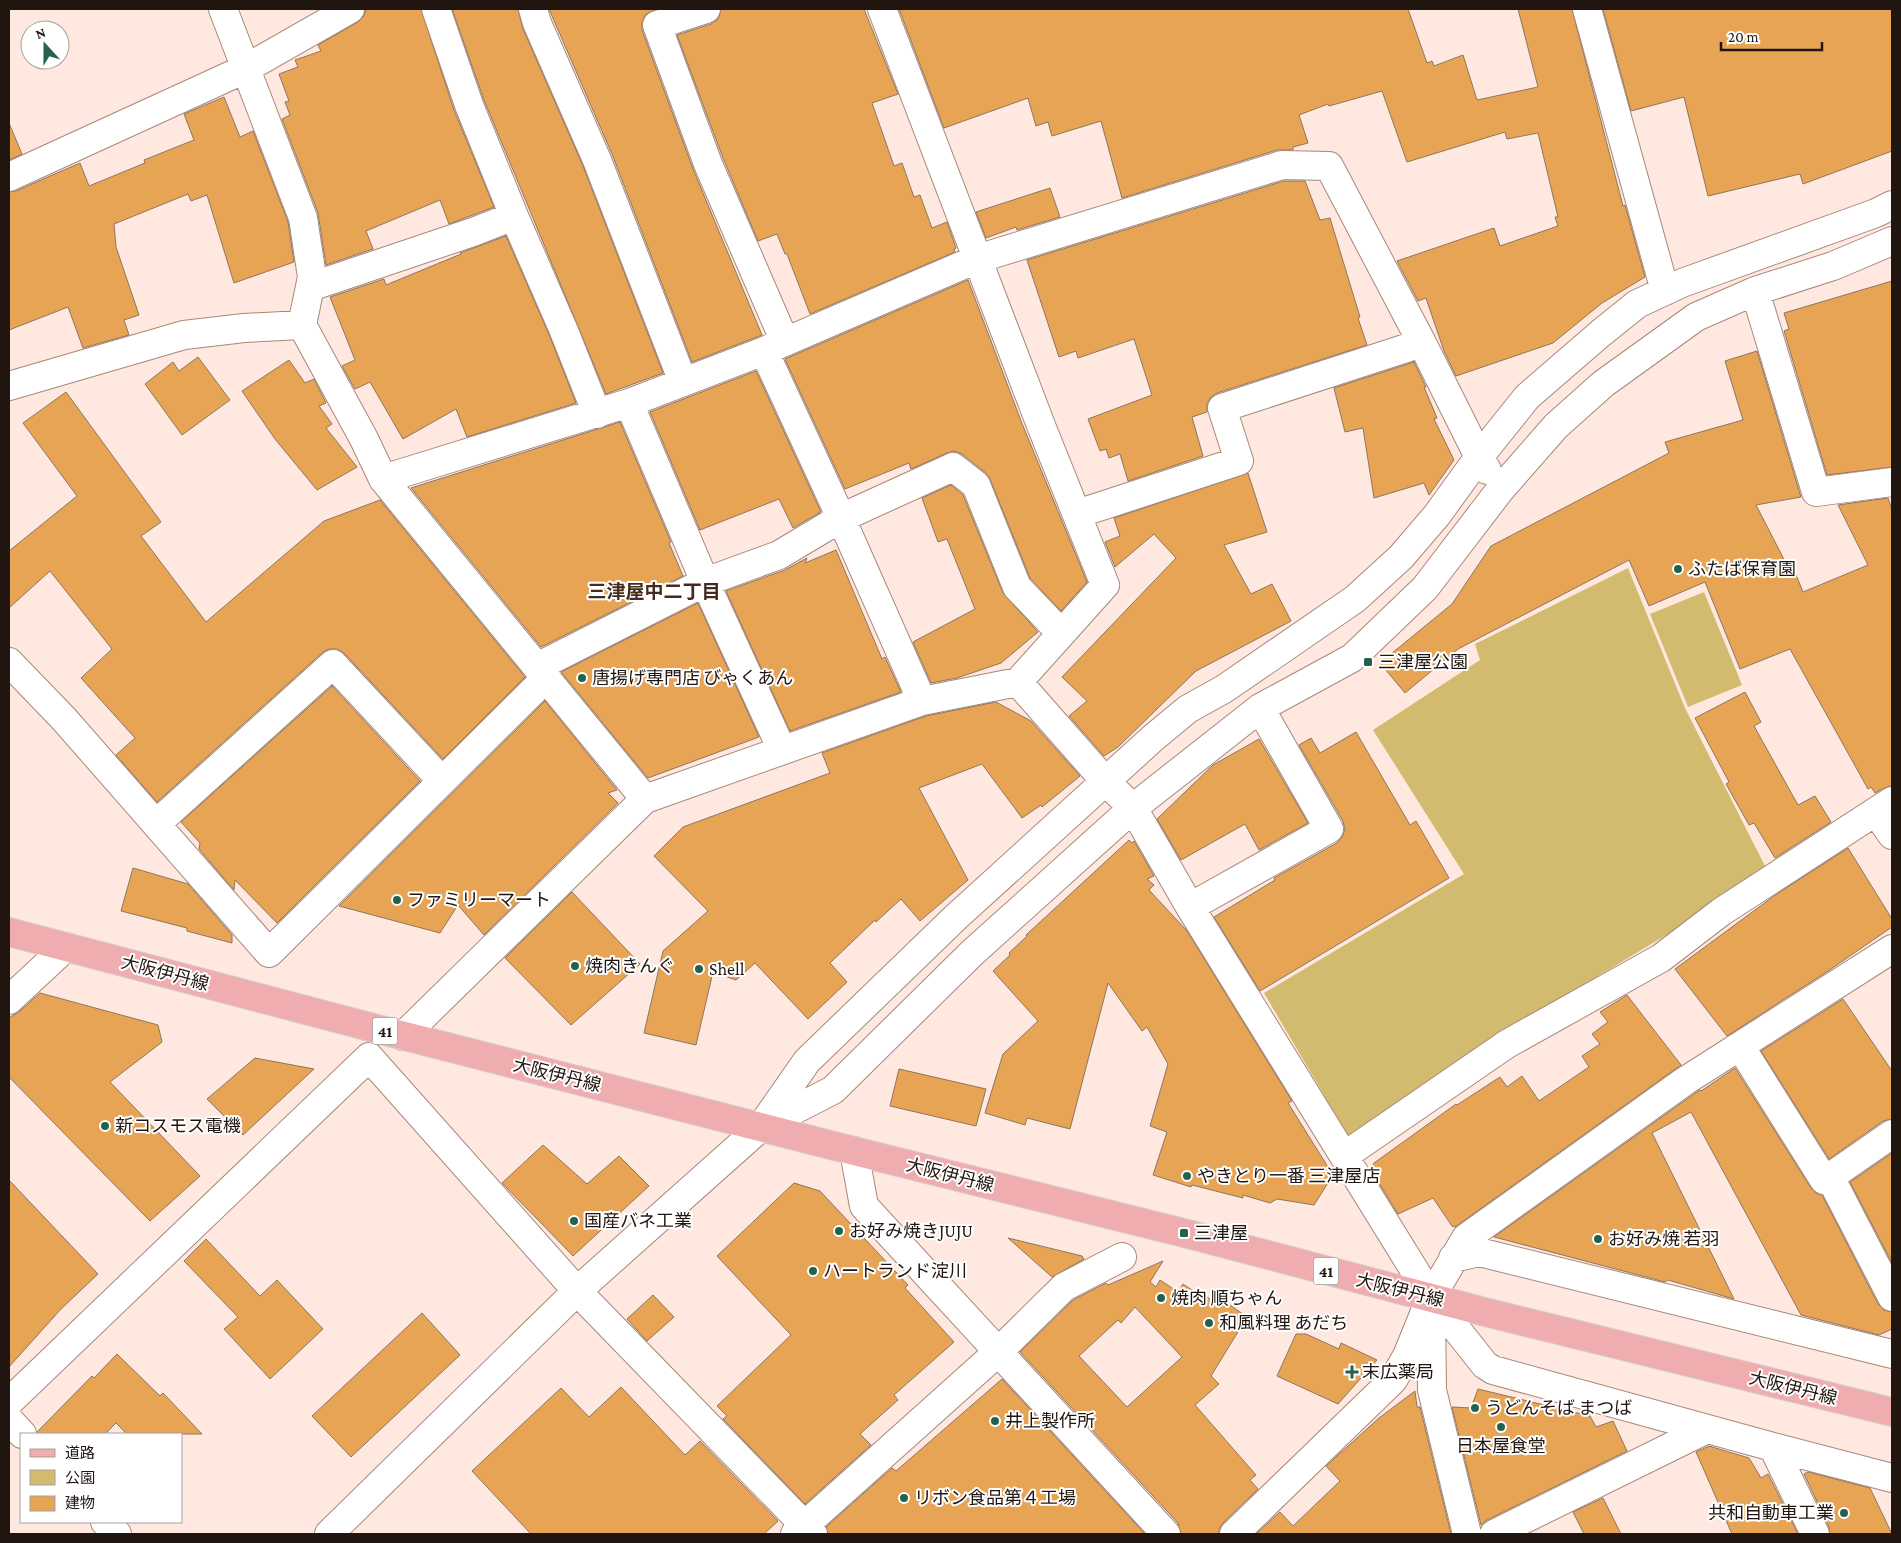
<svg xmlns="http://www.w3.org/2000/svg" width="1901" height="1543" viewBox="0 0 1901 1543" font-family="'Crimson Pro','Noto Sans JP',serif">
  <rect width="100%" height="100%" fill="#fee8df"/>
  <path fill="#d2bb6f" d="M1628,568l57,140 81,160 -93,63 -125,75 -197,135 -87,-148 200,-119 -91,-144 107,-70 -5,-16z
    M1704,592l38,93 -54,22 -38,-93z"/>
  <path fill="#e8a455" stroke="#8d765e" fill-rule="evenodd" d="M366,9h55l33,101 40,97 -45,17 -9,-24 -74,31 7,18 -47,16 -8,-52 -36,-94 8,-4 -5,-13 4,-1 -10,-27 19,-7 -3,-7 26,-9 -3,-6 40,-23 6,-6z
    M452,9h66l5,20 60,137 80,207 -57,21 -122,-294z
    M549,9h107l-11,6 -3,8v7l51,139 69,166 -70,27 -80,-208z
    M721,9h143l34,85 -26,9 22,63 8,-3 12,34 6,-2 12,33 15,-6 9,26 -2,1 1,3 -145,62 -23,-60h-2l-8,-20 -19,7 -35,-83 -46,-123 34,-11 7,-5z
    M899,9h509l19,54 5,-2 2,5 29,-11 14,45 61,-13 -20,-78h54l51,197 2,-1 20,72 -43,26 -49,40 -97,33 -12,-25 -18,-53 -8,3 -21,-40 97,-33 6,18 58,-20 -3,-9h3l-20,-84 -31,6 -2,-7 -98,30 -25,-71 -53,15 -1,-2 -29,11 9,28 -15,4v3h-16l-155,48 -21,-77 -49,15 -4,-14 -12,4 -8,-28 -84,30z
    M1603,9h289v142l-89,33 -3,-10 -92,22 -24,-99 -53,14z
    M224,97l16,40 13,-6 35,91 6,40 -60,21 -27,-88 -16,6 -3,-7 -74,30 2,23 23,68 -15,5 5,15 -46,13 -15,-41 -59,23v-138l7,-1 64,-28 9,23 56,-23 -1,-3 50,-20 -10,-26z
    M9,123l13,31 -13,6z
    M1284,181h21l15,39 10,-2 30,99 -2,1 9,27 -150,48 -7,5 -3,6v8l-15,5 11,39 -75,25 -8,-27 -11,4 -3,-9 -6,2 -12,-32 64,-24 -18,-56 -56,19 -2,-7 -17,6 -32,-97z
    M1050,188l10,29 -43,13 -1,-3 -30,11 -10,-26z
    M506,236l44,101 26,66 -109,34 -11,-28 -53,30 -33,-57 -15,7 -13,-23 13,-6 -25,-63 54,-18 2,6 75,-31 -1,-1z
    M968,280l53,141 66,161 -26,29 -31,-33 -40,-99 -4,-6 -24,-19 -8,-3 -7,2 -36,16 -2,-6 -64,26 -60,-130z
    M1892,281v186l-65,8 -43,-144 5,-2 -5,-16z
    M1757,351l44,146 -45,8 34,66 4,-1 9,22 65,-27 -30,-60 50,-7 4,12v276l-8,2 -9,5 -4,-6 -3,2 -78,-140 -50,20 -35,-87 -56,24 -20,-46 -171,89 -53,44 -25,-30 72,-59 39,-58 178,-93 -4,-11 78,-22 -18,-59z
    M198,357l32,43 -48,35 -37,-51 28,-22 6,9z
    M289,360l16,23 9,-4 12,24 -7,3 13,18 -6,4 31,39 -40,23 -42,-51 -33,-48z
    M1414,362l12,25h-2l13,31 -3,1 20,41 -25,35 -5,-12 -50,15 -11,-70 -18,4 -11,-44z
    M756,371l65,141 -28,16 -14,-29 -79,31 -50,-118z
    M66,392l95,130 -20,14 65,86 118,-101 56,-21 145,177 -82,82 -99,-106 -7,-4h-8l-6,3 -166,150 -41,-47 19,-17 -54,-60 31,-29 -62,-78 -41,37v-57l68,-55 -54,-73z
    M620,422l51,120 -2,1 14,33 -142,71 -130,-159z
    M1248,473l19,59 -43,13 27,49 21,-10 19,37 -95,50 -78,76 -14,9 -35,-40 18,-15 -25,-24 114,-119 -22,-24 -39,33 -10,-25 15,-6 -6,-18z
    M951,485l12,10 40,98 35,39 -37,31 -44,15 -26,5 -18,-41 62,-33 -28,-70 -9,3 -16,-44z
    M836,550l46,109 3,-2 16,35 -111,39 -64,-140 59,-21 22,-12 -2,5z
    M698,603l61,134 -111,41 -87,-106z
    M332,686l88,95 -143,142 -42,-43 -1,10 -35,-41 1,-6 -19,-21z
    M1745,692l16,30 -7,4 44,79 17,-9 16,26 -56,36 -21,-35 -5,2 -23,-41 3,-2 -34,-64z
    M545,701l72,89 -9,3 10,10 -134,132 -26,-30 -18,28 -101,-27z
    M996,702l35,19 49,55 -38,31 -1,-2 -19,13 -40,-54 -63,24 49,92 -48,41 -19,-22 -25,23 -1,-2 -45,43 17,19 -39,37 -53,-56 -19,17 -23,-8 -17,73 -52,-12 19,-82 45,-40 -54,-55 29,-29 147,-54 -8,-20 104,-37z
    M1356,732l54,93 6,-4 33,57 -189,113 -46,-74 61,-37 -1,-2 63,-35 5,-6 3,-7 -2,-9 -44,-76 12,-7 9,15z
    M1259,739l49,84 -49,27 -14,-26 -64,36 -24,-41 56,-54z
    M1129,840l3,3 2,-2 20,35 -7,3 7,6 -5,5 38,41 105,170 -4,2 45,72 -19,30 -37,-6 -7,4 -27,-8v3l-51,-13 -1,2 -38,-12 14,-43 -17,-6 18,-62 -21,-37 -5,4 -34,-48 -38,146 -43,-11 -2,7 -40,-12 18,-59 35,-33 -45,-50 17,-16 -1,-2 18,-17 -1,-1z
    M1848,848l44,71v8l-64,44 -101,65 -52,-67 99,-73z
    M133,868l55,16 44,51v8l-45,-12v-3l-66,-17z
    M572,892l68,72 -69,61 -66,-67z
    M40,993l118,32 4,17 -52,40 90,94 -50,45 -141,-144v-59l11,-7z
    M1627,995l54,70 -226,162 -3,-1 -19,-28 -35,16 -27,-44 3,-7 82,-59 1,1 43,-28 7,10 15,-11 17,25 50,-34 -7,-11 18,-12 -8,-10 16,-12 -8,-10z
    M1843,999l49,72v48l-9,2 -54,38 -68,-108z
    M255,1058l59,11 -71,66 -36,-36z
    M1735,1068l76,120 5,5 6,2 56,109 6,6 8,2v17l-13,6 -78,-20 -110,-203 -39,21 82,166 -66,-19 -3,2 -171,-45 200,-143 6,-4 1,1z
    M899,1069l87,20 -10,37 -86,-20z
    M543,1145l44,39 32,-28 30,30 -76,70 -71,-73z
    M1892,1153v110l-42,-81z
    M9,1180l89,94 -37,35 -52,58z
    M794,1183l26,8 88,94 -3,3 49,54 -60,53 4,5 -38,34 11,11 -66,59 -82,-85 4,-3 -10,-10 74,-71 -74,-79z
    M1008,1238l74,18 2,3 -32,18z
    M206,1239l54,57 17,-16 46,49 -53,50 -46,-50 14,-12 -54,-56z
    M1163,1261l-13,21 6,5 4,-7 18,12 5,-8 15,10 1,-2 17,11 4,-5 27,19 -36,59 8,8 -24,21 61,70 -6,5 8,9 -35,34 -4,6v5h-38l-3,-11 -158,-171 53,-52 33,-17 2,2zM1135,1307l47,50 -55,50 -48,-51 39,-36 3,3z
    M653,1295l21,22 -27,24 -20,-22z
    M422,1313l38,42 -109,102 -39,-41z
    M1296,1334h10l33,15 2,-6 36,17 -39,44 -61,-28z
    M117,1354l43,42 3,-3 39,41h-75l-11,-11 -11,11h-68v-2l55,-56 2,2z
    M1002,1379l143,155h-315l-2,-1 -2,-6 66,-59 4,3z
    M621,1387l64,68 15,-14 78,80 -14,13h-233l-59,-63 89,-83 28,29z
    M1478,1389l112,27 6,11 17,-6 14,30 -140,69 -6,5 -29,-118 19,1z
    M1415,1391l2,16h3l31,127h-195l24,-22 13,14 47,-45 -14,-15 53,-48z
    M1709,1446l40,12 12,20 7,-4 30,60h-66l-36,-82z
    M1808,1472l62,16 22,46h-62l-1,-7 -25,-53z
    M1603,1498l18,36h-37l-11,-22z"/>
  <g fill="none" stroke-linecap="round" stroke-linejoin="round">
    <g stroke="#a8887a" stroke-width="30">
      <path id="minor" d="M223,9l80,209 9,59 -10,48 62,114 19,40 262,320
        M436,9l33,96 45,111 50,115 33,83
        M533,9l4,14 60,137 86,222
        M706,9l-49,16 51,139 77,178
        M1587,9l78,282
        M9,177l236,-108 105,-60
        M310,287l163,-55 41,-16
        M1755,291l61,201 76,-10
        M764,351l77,167 81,183
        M9,386l175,-51 60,-7 58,-3
        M629,403l76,179 77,168
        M383,479l246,-76 135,-52 213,-92 305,-94 47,1 93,177 57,114 8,13
        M1077,514l162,-53 -17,-53 200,-65
        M9,662l55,57 205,234 277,-275
        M537,667l168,-85 74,-27 62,-37 112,-51 23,18 41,102 44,46
        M1018,682l88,100 27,26 57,99 241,390 54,68 8,5 280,77 119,31
        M1876,812l16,23
        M156,824l177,-160 109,117
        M1190,907l139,-78 -69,-121
        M9,1000l57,-53
        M403,1036l242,-237 277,-98 96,-19 87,-97 -63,-157 -160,-419
        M1740,1046l84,134h7
        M763,1124l44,-63 149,-144 197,-179 35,-29 36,-20 131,-90 46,-42 36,-42 42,-58 48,-60 74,-64 36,-29 45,-21 194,-70 16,-8
        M1892,1134l-62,43 62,120
        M854,1151l10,55 302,328
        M1344,1156l163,-112 154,-86 60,-46 171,-111
        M1453,1258l26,-6 413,102
        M1431,1311l1,79 35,144
        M9,1402l360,-345 208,234 236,243
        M9,1420l13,14
        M1773,1447l42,87
        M105,1522l12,12
        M329,1534l248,-243 184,-164 72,-37 139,-137 161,-145 127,-100 92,-50 73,-70 75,-98 56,-64 47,-42 93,-67 59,-26 78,-25 59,-25
        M795,1534l203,-182 66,-65 58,-30
        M1234,1534l159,-154 14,-24 24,-59 35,-59 219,-157 207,-132
        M1494,1534l213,-105"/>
    </g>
    <g stroke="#d3d0cf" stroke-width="30">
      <path id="major" d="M9,932l380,100 465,119 330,82 301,79 407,100"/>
    </g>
    <use href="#minor" stroke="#fff" stroke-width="28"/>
    <use href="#major" stroke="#efadb0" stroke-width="28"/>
  </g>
  <g fill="#25624e" stroke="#fff" stroke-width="2">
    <circle cx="1678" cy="569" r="5"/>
    <rect x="1363" y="657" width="10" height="10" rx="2.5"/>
    <circle cx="582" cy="678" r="5"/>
    <circle cx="397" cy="900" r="5"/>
    <circle cx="575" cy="966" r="5"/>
    <circle cx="699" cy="969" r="5"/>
    <circle cx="105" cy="1126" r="5"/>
    <circle cx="1187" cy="1176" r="5"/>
    <circle cx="574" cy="1221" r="5"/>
    <circle cx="839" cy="1231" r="5"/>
    <rect x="1179" y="1228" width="10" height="10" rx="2.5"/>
    <circle cx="1598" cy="1239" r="5"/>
    <circle cx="813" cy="1271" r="5"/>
    <circle cx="1161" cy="1298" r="5"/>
    <circle cx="1209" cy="1323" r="5"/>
    <path d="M1349.5 1364.5h5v5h5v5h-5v5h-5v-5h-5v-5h5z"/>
    <circle cx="1475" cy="1408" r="5"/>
    <circle cx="995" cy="1421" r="5"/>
    <circle cx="1501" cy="1427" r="5"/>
    <circle cx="904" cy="1498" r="5"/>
    <circle cx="1844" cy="1513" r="5"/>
  </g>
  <g text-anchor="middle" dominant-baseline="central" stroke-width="4" stroke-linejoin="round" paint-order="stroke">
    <g fill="#fff" stroke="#645b58" stroke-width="1">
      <rect x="372.5" y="1017.5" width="25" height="27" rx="4"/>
      <rect x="1313.5" y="1257.5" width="25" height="27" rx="4"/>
    </g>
    <g font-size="16" font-weight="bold" fill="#211510">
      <text x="385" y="1031">41</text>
      <text x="1326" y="1271">41</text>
    </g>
    <g font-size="18" fill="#211510" stroke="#fff" text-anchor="start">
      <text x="1688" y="569">ふたば保育園</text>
      <text x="1378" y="662">三津屋公園</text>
      <text x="592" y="678">唐揚げ専門店 びゃくあん</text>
      <text x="407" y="900">ファミリーマート</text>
      <text x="585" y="966">焼肉きんぐ</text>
      <text x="709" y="969">Shell</text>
      <text x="115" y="1126">新コスモス電機</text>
      <text x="1197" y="1176">やきとり一番 三津屋店</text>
      <text x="584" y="1221">国産バネ工業</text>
      <text x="849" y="1231">お好み焼きJUJU</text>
      <text x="1194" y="1233">三津屋</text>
      <text x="1608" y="1239">お好み焼 若羽</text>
      <text x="823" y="1271">ハートランド淀川</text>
      <text x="1171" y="1298">焼肉 順ちゃん</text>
      <text x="1219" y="1323">和風料理 あだち</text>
      <text x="1362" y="1372">末広薬局</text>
      <text x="1485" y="1408">うどんそば まつば</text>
      <text x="1005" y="1421">井上製作所</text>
      <text x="1501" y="1446" text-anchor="middle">日本屋食堂</text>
      <text x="914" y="1498">リボン食品第４工場</text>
      <text x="1834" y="1513" text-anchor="end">共和自動車工業</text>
    </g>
    <g font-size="18" fill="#211510" stroke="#fff">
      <text transform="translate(165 973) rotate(15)">大阪伊丹線</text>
      <text transform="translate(557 1075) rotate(14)">大阪伊丹線</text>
      <text transform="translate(950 1175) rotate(14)">大阪伊丹線</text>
      <text transform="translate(1400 1290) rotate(14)">大阪伊丹線</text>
      <text transform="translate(1793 1388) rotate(14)">大阪伊丹線</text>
    </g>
    <g font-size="19" font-weight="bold" fill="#452a1e" stroke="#fff">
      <text x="654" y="591">三津屋中二丁目</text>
    </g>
  </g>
  <rect width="1901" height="1543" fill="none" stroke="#211510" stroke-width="20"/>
  <rect x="20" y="1433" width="162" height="90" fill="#ffffff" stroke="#a6a19f"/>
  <rect x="30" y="1449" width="25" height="8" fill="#efadb0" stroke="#a6a19f"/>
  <text x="65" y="1458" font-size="15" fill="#211510">道路</text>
  <rect x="30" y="1470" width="25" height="15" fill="#d2bb6f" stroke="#a6a19f"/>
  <text x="65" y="1483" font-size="15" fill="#211510">公園</text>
  <rect x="30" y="1496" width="25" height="15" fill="#e8a455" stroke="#a6a19f"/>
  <text x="65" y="1508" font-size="15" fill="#211510">建物</text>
  <g transform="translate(45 45) rotate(339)"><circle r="24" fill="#ffffff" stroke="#a6a19f"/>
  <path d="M0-4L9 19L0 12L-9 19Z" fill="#25624e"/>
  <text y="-8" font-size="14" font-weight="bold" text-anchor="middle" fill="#211510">N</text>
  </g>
  <path d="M1721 42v8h101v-8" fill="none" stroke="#211510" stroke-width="2.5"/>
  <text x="1728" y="42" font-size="15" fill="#211510" stroke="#ffffff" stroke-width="4" paint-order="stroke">20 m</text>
</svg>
